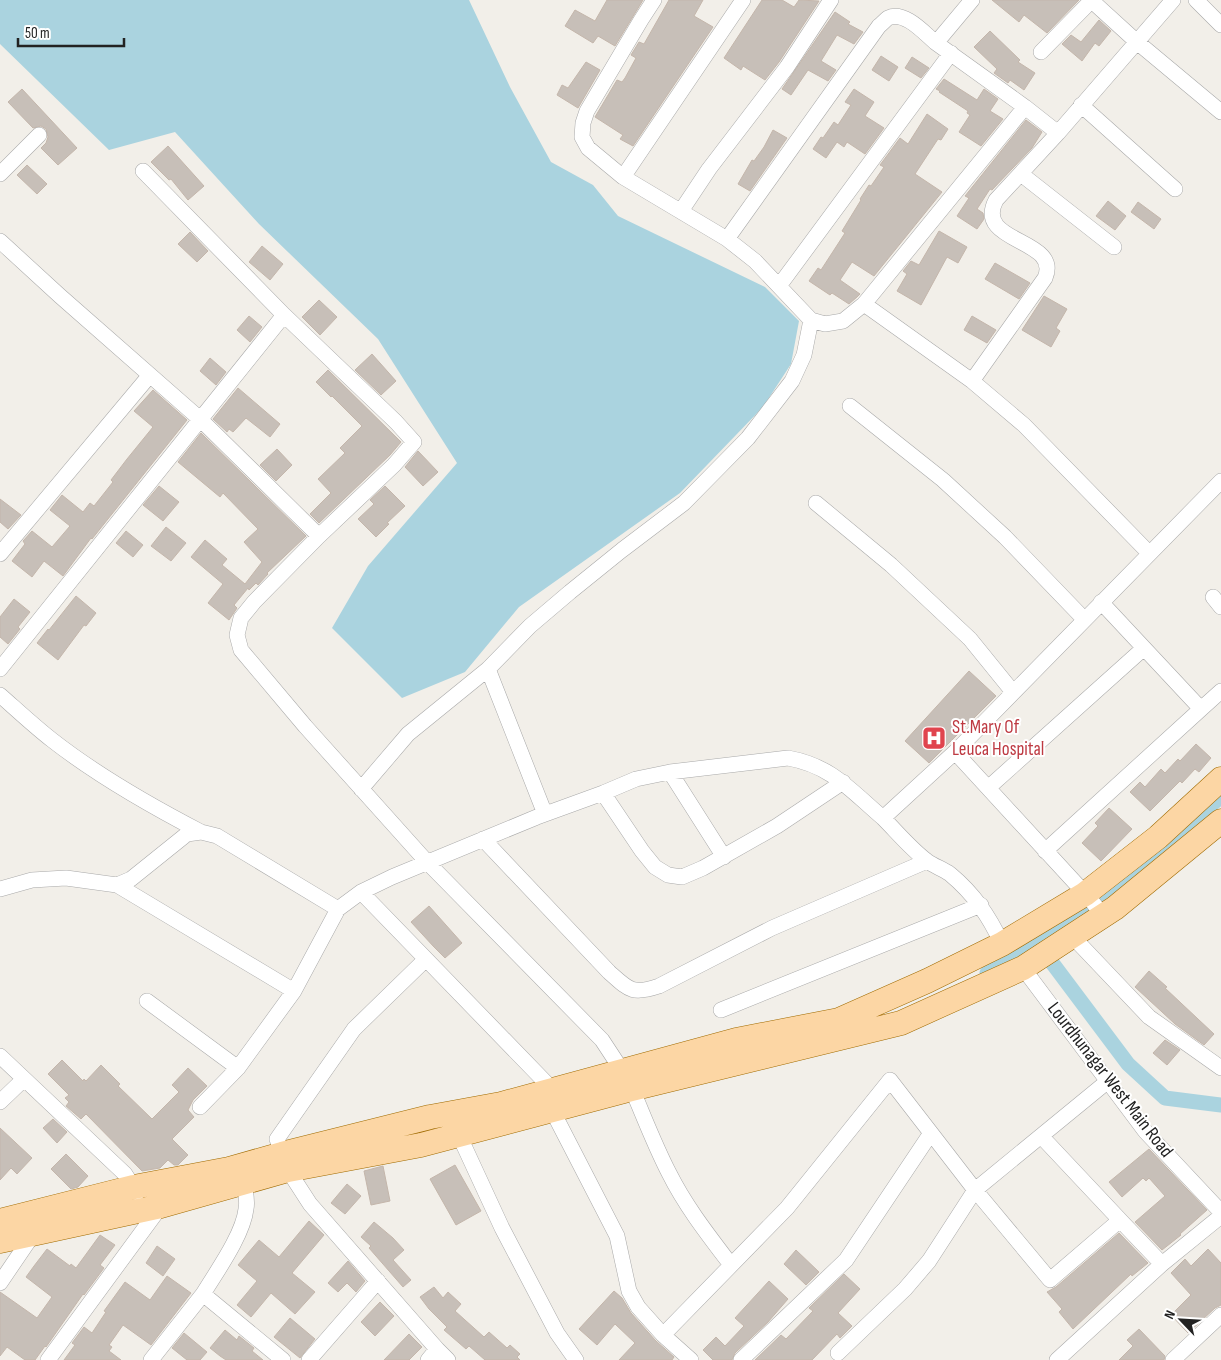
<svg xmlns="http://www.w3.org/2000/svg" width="1221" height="1360" viewBox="0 0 1221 1360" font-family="'Sofia Sans Condensed',sans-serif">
  <rect width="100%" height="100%" fill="#f2efe9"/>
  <path fill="#aad3df" d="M0,0h469l41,87 41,75 42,23 25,31 147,71 34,34 -8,43 -28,43 -83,86 -161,114 -54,65 -63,26 -70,-70 36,-62 89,-103 -79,-124 -119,-115 -84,-92 -66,18 -109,-106z"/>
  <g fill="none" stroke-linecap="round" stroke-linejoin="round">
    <path stroke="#aad3df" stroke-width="15" d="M1041,948l87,116 37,34 56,7
      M987,973l124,-77 110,-100
      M386,1140l65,-15"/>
  </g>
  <path fill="#c7bfb8" stroke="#c4b6ab" d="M607,0h36l-28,46 -17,-10 -5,7 -28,-17 10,-16 20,11z
    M669,0h34l-9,16 19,11 -80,119 -13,-7 3,-4 -28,-18 22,-37 5,2 3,-4 11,-20 -5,-3 8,-13 5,2z
    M762,0h20l12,7 5,-7 20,1 -40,61 -14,18 -22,-14 -2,4 -17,-12z
    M992,0h87l-32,33 -23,-18 -5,7z
    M835,12l15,10 -2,2 15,8 -9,12 -17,-9 -16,26 15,9 -8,11 -20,-11 -17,25 -9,-6z
    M1099,20l12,11 -12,15 -4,-3 -13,18 -20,-17 9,-9 10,7z
    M990,31l30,29 -2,2 17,11 -11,17 -14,-10 -2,3 -14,-10 3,-4 -23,-22z
    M881,56l17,11 -9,14 -17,-11z
    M912,57l17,11 -8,10 -16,-10z
    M586,62l14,8 -22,38 -21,-13 5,-10 6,3z
    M944,79l33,21 7,-11 14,10 -8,12 13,8 -22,27 -22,-14 11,-17 -3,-2 1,-2 -29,-19 1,-1 -4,-2z
    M22,89l55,59 -19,17 -17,-17 5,-5 2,-6 -2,-8 -5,-3 -8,2 -25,-26z
    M854,89l20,13 -9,14 19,12 -19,26 -18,-12 -3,5 -7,-5 -11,16 -13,-9 8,-12 2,1 11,-16 4,3 13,-20 -6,-3z
    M927,114l21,15 -7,11 -3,-1 -23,35 27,18 -68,84 -22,-14 -12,18 20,14 -3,3 -8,7 -17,-11 -2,2 -21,-14 9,-13 3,2 13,-20 11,-17 -3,-2 19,-31 -1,-1 9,-14 2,1 13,-19 -4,-2 20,-27 8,6z
    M1026,120l16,12 -10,16 -40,42 -2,-1 -13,20 6,4 1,6 -7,10 -20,-13 12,-18 -4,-2z
    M773,130l14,8 -37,53 -12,-7 14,-24 2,1 10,-14z
    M168,146l36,40 -16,14 -17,-21 -2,1 -18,-18z
    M27,165l20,19 -10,10 -20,-19z
    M1108,201l18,15 -11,14 -19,-14z
    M1138,202l23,17 -7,10 -23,-17z
    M939,231l28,16 -9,16 -11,-6 -26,48 -24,-14 10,-17 -4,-3 8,-10 8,4z
    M190,232l18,19 -11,11 -19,-18z
    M262,246l21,18 -13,16 -21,-18z
    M995,263l35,20 -11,16 -34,-20z
    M1044,296l23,13 -11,19 4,3 -9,16 -29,-17z
    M319,300l18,17 -17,18 -18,-18z
    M249,316l13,11 -12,15 -13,-12z
    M972,316l24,14 -9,13 -23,-13z
    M372,354l24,27 -15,14 -26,-25z
    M210,358l16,14 -10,13 -16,-14z
    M328,370l73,72 -11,13 -71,68 -9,-9 21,-21 -13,-14 27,-26 -5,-5 22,-22 -30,-30 -1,1 -15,-15z
    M238,388l42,36 -10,13 -24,-19 -13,14 -4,-3 -2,3 -14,-13z
    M153,390l34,30 -95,119 -1,-1 -28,38 -19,-15 -12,16 -20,-16 13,-17 -2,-3 9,-10 20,16 18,-21 -20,-16 12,-15 21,17 7,-9 4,3 19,-24 -2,-2 16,-21 26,-32 -19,-16z
    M201,433l105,103 -39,37 1,1 -10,11 -2,-2 -7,7 -1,-2 -14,17 3,3 -8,12 -21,-17 15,-19 -32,-27 14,-17 22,19 -5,6 23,19 17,-22 -18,-20 14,-13 -35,-36 -3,4 -42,-35z
    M277,449l15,16 -16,16 -16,-16z
    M418,451l20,21 -15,14 -18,-19z
    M159,486l20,16 -16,19 -20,-16z
    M385,486l20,20 -18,17 2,1 -13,13 -18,-18 16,-15 -4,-4z
    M0,499l21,16 -13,14 -8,-7z
    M166,527l20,16 -15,18 -20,-15z
    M126,531l17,14 -10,12 -17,-14z
    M76,596l20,17 -10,13 -2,-1 -26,35 -21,-17 11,-14 1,1z
    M14,599l16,13 -12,15 2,2 -12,15 -8,-7v-20z
    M969,671l27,25 -67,67 -24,-22z
    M1196,744l15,14 -12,14 -4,-3 -13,14 -2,-2 -30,30 -20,-19 10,-10 5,5 16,-18 4,4 13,-14 2,2z
    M1109,808l23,21 -31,32 -19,-18 16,-17 -3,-3z
    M429,906l33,37 -17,15 -11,-11 -23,-25z
    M1149,971l18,16 -2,1 49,46 -10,11 -29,-21 -40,-37z
    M1165,1040l15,10 -13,15 -14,-12z
    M62,1060l21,21 1,-2 2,2 15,-16 19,19 -2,2 34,33 27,-27 -7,-7 16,-17 19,18 -14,14 -5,10 6,7 -22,22 16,16 -10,10h-4l-6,-5 -8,8 -18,3 -56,-57 -5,5 -15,-13 3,-4 -4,-4 4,-3 -21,-21z
    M53,1119l14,13 -10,11 -14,-15z
    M0,1128l32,30 -15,16 -6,-6 -11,12z
    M1149,1149l58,61 -27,24 1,1 -19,15 -27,-28 30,-26 -16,-18 -3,3 -3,-3 -21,19 -13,-15z
    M66,1154l22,22 -10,11 -7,2 -20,-20z
    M455,1165l26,46 -25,14 -26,-46z
    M383,1166l7,35 -19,4 -7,-34z
    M347,1184l14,12 -16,18 -14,-11z
    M309,1221l15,14 -32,38 23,19 -20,22 -24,-21 -20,24 -14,-12 20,-24 -19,-16 21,-25 20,17z
    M374,1222l19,16 11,12 -11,10 18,20 -8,7 -34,-39 2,-2 -10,-9z
    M1119,1233l29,30 -16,13 -1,-2 -58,55 -14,-17 3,-3 -15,-17 9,-5z
    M100,1235l15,10 -15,20 4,3 -20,27 -1,-1 -37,53 -1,-1 -10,14h-10l-18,-13 -7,9v-64l37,26 15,-21 -26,-20 8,-11 13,-17 23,17 1,-2 5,4z
    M157,1246l18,13 -12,17 -17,-13z
    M1208,1249l13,14v42l-6,3 -27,25 -17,-18 20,-20 -20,-22 14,-14 6,7z
    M796,1250l23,22 -13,13 -22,-21z
    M348,1261l17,20 -9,11 -9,-9 -9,9 -10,-9z
    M844,1274l16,15 -22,24 14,13 -12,12 -3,-4 -25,26h-57l26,-25 5,4 27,-28 -4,-3z
    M167,1276l24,17 -40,52 -28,-20 -14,20 3,2 -3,4 12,9h-57l11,-15 -3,-2 12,-16 8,6 14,-21 -2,-1 21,-29 25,18z
    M769,1281l19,18 -20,23 -33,31 -3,7h-19l-10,-10 13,-13 9,9 19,-20 -9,-8z
    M434,1287l9,11 5,-6 13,12 -6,7 29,26 5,-5 18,16 3,-3 10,9 -3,3 3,3h-35l-16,-14 -3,3 -22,-19 3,-3 -18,-18 -9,-12z
    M614,1291l8,7 9,15 25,28 18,16 -2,3h-53l16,-17 -20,-19 -18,21 -18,-16z
    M380,1302l14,14 -19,20 -14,-14z
    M290,1318l25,21 -15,19 -26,-21z
    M1139,1329l26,27 -1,4h-45l14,-14 -6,-6z
    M225,1330l12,10 2,-4 15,12 -2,3 11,9h-37l-6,-4 -10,-8z
    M184,1333l23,19 -7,8h-13l-15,-12z
    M409,1334l13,13 -13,13h-25z"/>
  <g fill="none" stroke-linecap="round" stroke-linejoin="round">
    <g stroke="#a9a9a9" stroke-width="16">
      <path id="street" d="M654,0l-13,20 -54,91 -4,12 -1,14 6,11 35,29 104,62 28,22 56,59 14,4 18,-3 21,-17 108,77 52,44 125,128
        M1196,0l25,25
        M1092,1l45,41 84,70
        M1041,52l51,-52
        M1081,105l94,84
        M1058,133l115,-133
        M0,174l39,-39
        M1021,174l93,73
        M623,177l120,-177
        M681,211l28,-42 78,-102 44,-67
        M727,239l152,-213c3,-2 6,-6 9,-8 17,-8 37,16 48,25
        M0,241l60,55 140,123 119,117
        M779,286l172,-233
        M864,304l161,-197 -89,-64 36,-43
        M284,315l112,107 18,20 -20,23 -75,71 -65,66 -13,16 -4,17 4,15 64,76 122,136 175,178 21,32
        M972,381l73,-103c17,-40 -72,-34 -49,-78l62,-67 -33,-26
        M850,406l93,74 62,57 79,82
        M816,503l75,62 79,74 43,53
        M0,554l150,-179
        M1213,597l8,10
        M0,669l284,-354 -141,-144
        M488,669l57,145
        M0,695c17,15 34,31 52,45 46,36 97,65 149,92
        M1201,709l20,-18
        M955,752l136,148 12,16
        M670,772l54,85
        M988,788l156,-140
        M361,789l47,-55 80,-65 42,-43 40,-34 52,-42 62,-47 64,-65 44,-57 12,-26 7,-35
        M603,793l39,58 13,16 13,8 14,2 21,-9 74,-42 66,-44
        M883,818c14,14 28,31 44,43 7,5 16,8 23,13 24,20 39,42 52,70
        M483,839l126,133c20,18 23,23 50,14l113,-58 155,-67
        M1045,851l156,-142 -100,-107
        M117,885l177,106
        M0,889l32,-9 34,-2 51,7 14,-6 56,-45 14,-2 16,4 121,73 23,-17 31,-15 145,-60 66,-24 33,-14 34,-7 118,-14c44,8 62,32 95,60l72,-66 266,-271
        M361,892l191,197
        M1072,936l77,81 72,51
        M1023,968l122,163 76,81
        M147,1001l91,67
        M721,1010l260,-105
        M0,1056l125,118 12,19
        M632,1089c12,28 23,57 37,84 17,34 40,63 62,92
        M0,1102l24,-23
        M200,1107l38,-39 56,-77 44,-82
        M552,1110l65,126 12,55 9,16 25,28
        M459,1135l43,93 55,105 19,27
        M1041,1136l79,84
        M282,1154l-5,-15 77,-110 72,-70
        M288,1170l22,34 127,145 -9,11
        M0,1283l34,-50
        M203,1294c14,-23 40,-59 43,-85 2,-9 -1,-18 -2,-27
        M437,1349l11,11
        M838,1353l67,-64 24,-28 46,-71 133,-109
        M48,1360l113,-154
        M151,1360l52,-66 80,66
        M309,1360l69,-79
        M691,1360l-28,-25 124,-127 103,-128 41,53
        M741,1360l105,-100 85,-127 44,57 75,90 70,-60 42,44
        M1057,1360l105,-96 59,-48
        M1173,1360l48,-45"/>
    </g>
    <g stroke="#a06b00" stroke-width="25">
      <path id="primary" d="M0,1221l134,-34 95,-18 53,-15 148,-37 71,-13 235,-64 103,-20 88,-39 75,-37 83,-50 73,-57 63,-58
        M0,1241l161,-35 127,-36 133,-25 211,-56 269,-66 122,-55 92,-60 106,-87"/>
    </g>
    <use href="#street" stroke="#fff" stroke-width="15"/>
    <use href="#primary" stroke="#fcd6a4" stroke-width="24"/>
  </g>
  <defs>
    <g id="hospital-square" transform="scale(1.25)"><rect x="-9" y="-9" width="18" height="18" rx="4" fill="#e0444e" stroke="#fff"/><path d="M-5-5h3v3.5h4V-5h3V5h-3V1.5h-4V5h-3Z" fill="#fff"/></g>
  </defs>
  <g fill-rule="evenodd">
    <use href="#hospital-square" x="934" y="738"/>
  </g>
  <g text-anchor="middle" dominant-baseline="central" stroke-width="4" stroke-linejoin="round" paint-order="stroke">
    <g font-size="19" fill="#be3a42" stroke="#fff" text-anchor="start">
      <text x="952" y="727">St.Mary Of<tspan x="952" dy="22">Leuca Hospital</tspan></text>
    </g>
    <g font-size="19" fill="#222" stroke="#fff">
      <text transform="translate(1110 1080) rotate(52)">Lourdhunagar West Main Road</text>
    </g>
  </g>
  <g transform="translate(1181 1320) rotate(295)" stroke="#ffffff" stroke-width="4" paint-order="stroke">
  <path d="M0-4L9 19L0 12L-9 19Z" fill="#222222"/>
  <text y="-8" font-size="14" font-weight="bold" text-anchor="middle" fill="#222222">N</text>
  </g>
  <path d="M18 38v8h106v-8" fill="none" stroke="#222222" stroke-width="2.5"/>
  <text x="25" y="38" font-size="15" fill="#222222" stroke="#ffffff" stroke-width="4" paint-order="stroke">50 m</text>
</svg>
